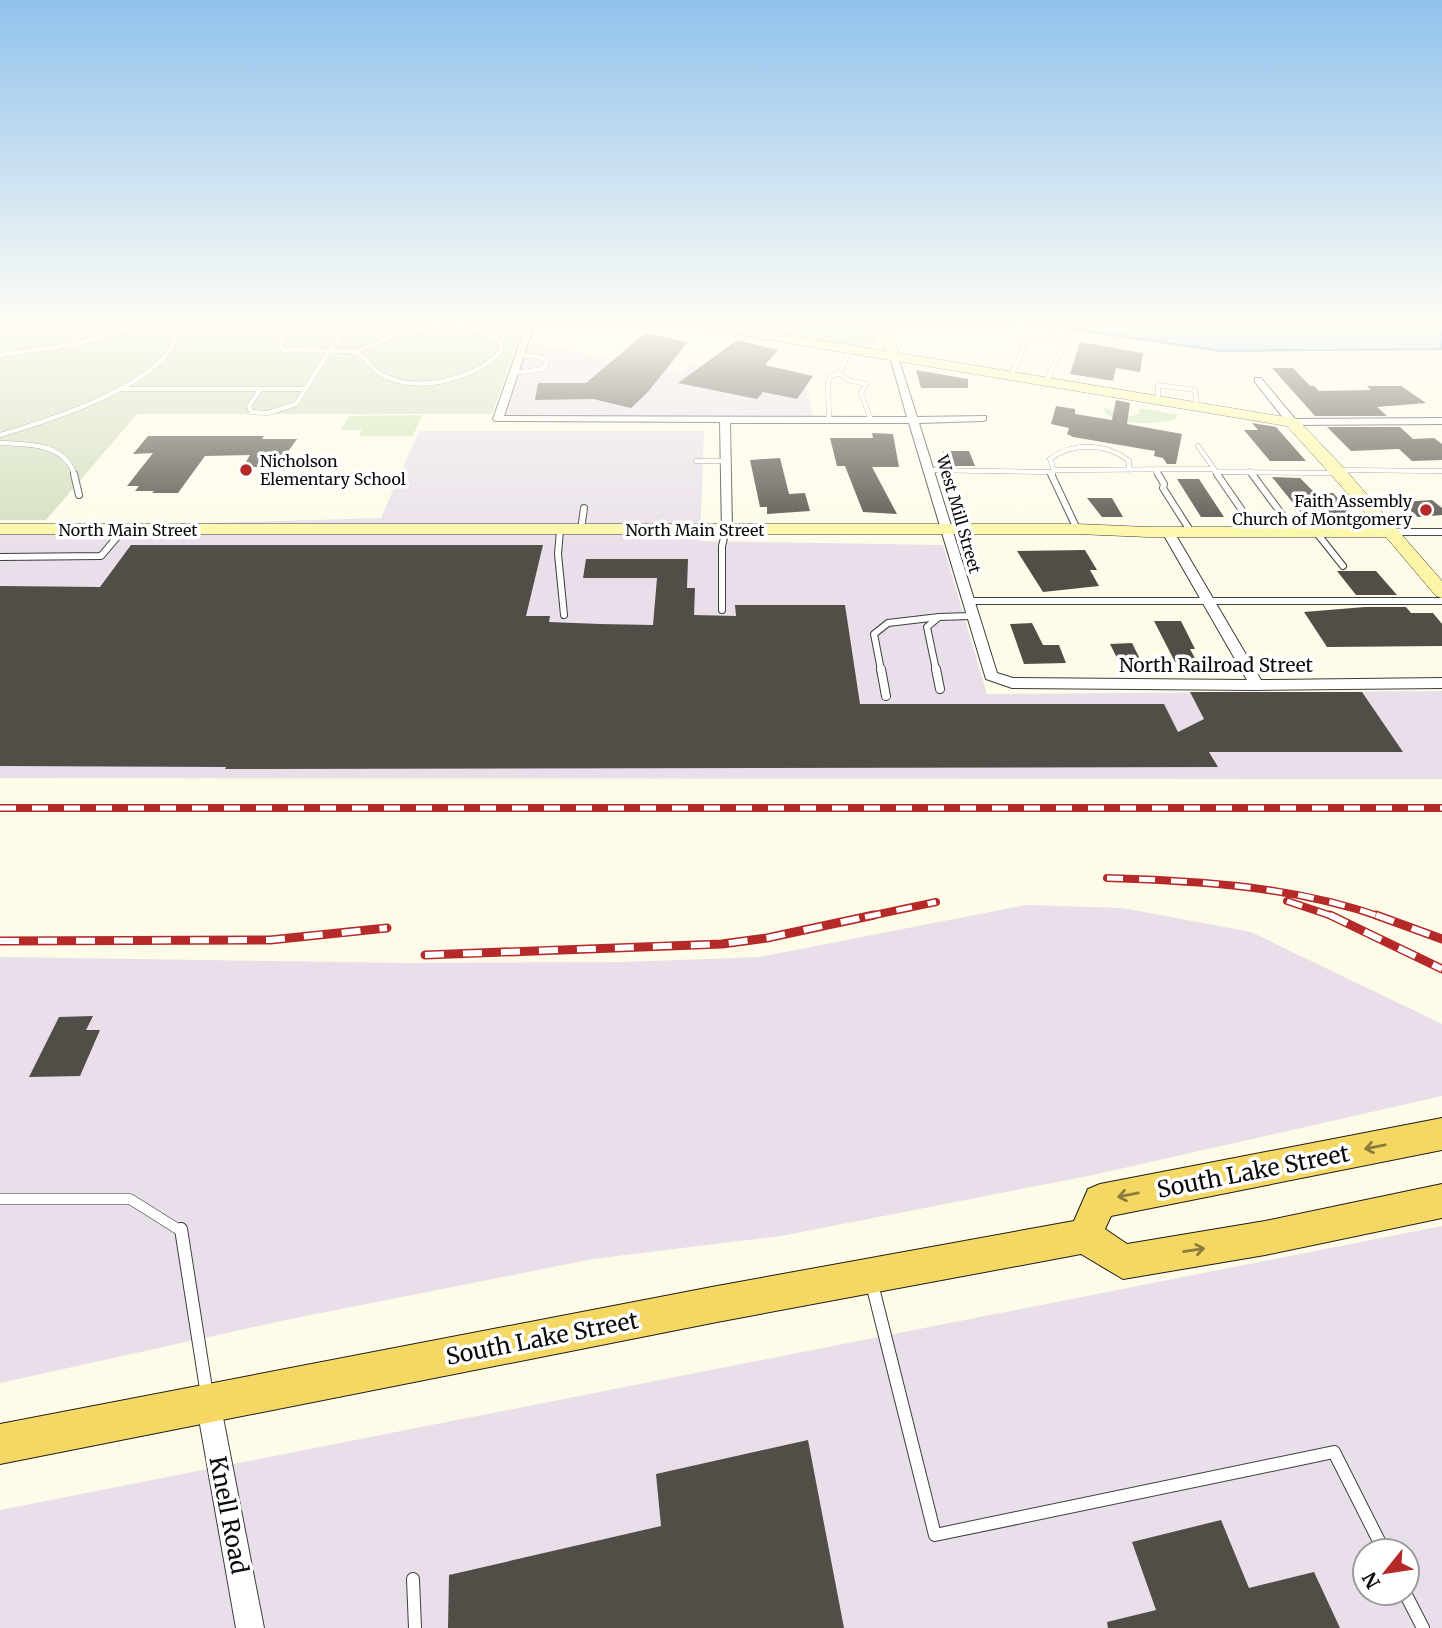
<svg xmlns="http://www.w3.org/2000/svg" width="1442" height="1628" viewBox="0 0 1442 1628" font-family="Merriweather,serif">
  <rect width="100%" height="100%" fill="#fefbe9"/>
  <path fill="#e9dfea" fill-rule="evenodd" d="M527,342l154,31 8,-9 118,22 6,32 -311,-2z
    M419,431h285l-4,110 243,4 44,149 455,-3v88l-1442,-1v-249l381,-11z
    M1026,905l97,3 128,24 191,92v72l-349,79 -312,61 -188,23 -312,62 -281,62v-426l410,6 214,-1 136,-5z
    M1442,1226v402h-1442v-118zM1365,1551h42v42h-42z"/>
  <path fill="#cce7b5" d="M711,322h161l4,22 -12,3z
    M1102,407c15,3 18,14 37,7l1,-6 38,7 -3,4c-17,6 -66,8 -73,-12z
    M422,415l-9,21h-54l3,-6h-21l8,-14z"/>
  <path fill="#d1debd" d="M0,322h524l-32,92h-355l-91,106h-46z"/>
  <path fill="#b0d7f4" stroke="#3988c8" stroke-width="2" d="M1023,322h419v27l-221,2z"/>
  <path fill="#534d48" d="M645,333l43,9 -41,51 -16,15 -38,-9 -58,1 3,-17h48z
    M737,340l41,10 -13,15 48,11 -16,23 -34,-7 -6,7 -79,-16z
    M1080,342l63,11 -3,19 -24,-4 -3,13 -43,-7z
    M1272,368h21l17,18h4l5,5 52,-1 -4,-4h34l25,17 -49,4 10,9h-72z
    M916,370l52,9v9h-47z
    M1116,400l14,3 -3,21 55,10 -6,30h-9l-4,-6 -9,-2 1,-5 -82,-14 -6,-3 2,-6 -18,-4 5,-18 19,3v5l37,6z
    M1252,423l24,4 30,34h-36l-26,-31h14z
    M1327,427h73l13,12 21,-1 8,6v16l-30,1 -13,-12 -48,2z
    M872,433l21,1 6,33h-27l25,47 -34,-2 -18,-46h-8l-7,-28h43z
    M148,436h116l-2,3h35l-20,28h-34l7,-12 -45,1 -27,37h-26l2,-2h-19l4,-5h-12l26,-33 -20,1z
    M943,451h26l6,15h-27z
    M780,458l9,36 16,-1 5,18 -43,3v-7h-7l-10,-47z
    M1272,477l28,1 15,15h18l23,24 -50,2z
    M1177,479h22l25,38h-23z
    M1087,498h25l11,19h-21z
    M1432,500l10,8v7l-24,2 -17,-15z
    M131,545h412l-17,71h24l-1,6 51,2 53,1 4,-47h-74l3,-19h102l-1,29h8l-1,27 42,1 -1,-11h110l15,99h304l14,28 26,-13 -14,-27h172l41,60h-194l9,15 -993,2 1,-2 -226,-1v-180l100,1z
    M1085,550l12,20h-7l9,16 -56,6 -26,-41z
    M1337,571h39l21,24h-41z
    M1365,607h41l5,6h22l9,11v22l-115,1 -23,-35z
    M1154,621h27l14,28h-5l7,13h-22z
    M1032,623l11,22h16l7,18 -42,1 -14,-40z
    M1132,643l10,20 -22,1 -10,-20z
    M93,1016l-7,14h14l-20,46 -51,1 30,-60z
    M808,1440l36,188h-396l1,-53 212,-49 -5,-52z
    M1221,1520l28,68 65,-16 26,56h-232l-1,-6 49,-12 -24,-68z"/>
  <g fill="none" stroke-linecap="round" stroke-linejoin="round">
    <g stroke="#3e3e3e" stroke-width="5">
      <path id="lane-far4" d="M294,322l-15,21 4,7 75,1 46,-19 45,-7 29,4 21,11 3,10c-26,29 -82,43 -118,26 -16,-7 -14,-21 -35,-25
        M850,350l-11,23 9,7 18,4 -5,9 10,27
        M0,355l72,-10 82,-23
        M514,373l30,-4 3,-8 -10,-5h-18
        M1011,376l18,-42h19l17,7 -19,41
        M123,389h182
        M260,390l-11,16 2,6 17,1 28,-9 52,-82
        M1158,401v-16l37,5 2,17
        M829,420l-1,-38 2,-5 9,-4
        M0,435c47,-14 151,-46 174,-92 3,-6 4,-15 5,-21
        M0,443c29,1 65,0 75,33
        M1198,446l21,30
        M696,461h29
        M928,470l124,2
        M1054,470l-4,-11c23,-17 57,-16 79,2v9
        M1155,470l4,6
        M1338,470l104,1
        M1250,471l4,5
        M1215,472l123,1
        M1052,476l2,-6 160,-1"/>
    </g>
    <g stroke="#3e3e3e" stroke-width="8">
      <path id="lane-far3" d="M74,474l5,21
        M1051,474l26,55
        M1158,474l6,10 -1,4 28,44
        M1217,474l40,58
        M1252,474l43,58
        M560,530l-2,24 6,61
        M581,530l3,-22
        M1316,532l27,34
        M0,557l101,-1 23,-27
        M966,601h476
        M722,610v-64l4,-16
        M881,670l-7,-36 14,-11 51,-6
        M936,670l-9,-43 12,-10 31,-1"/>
    </g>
    <g stroke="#3e3e3e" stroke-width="10">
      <path id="lane-far2" d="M881,669l5,27
        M936,669l4,20"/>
    </g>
    <g stroke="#3e3e3e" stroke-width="11">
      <path id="lane-far1" d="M0,1199h130l51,32"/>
    </g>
    <g stroke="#3e3e3e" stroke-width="14">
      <path id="lane" d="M181,1229l26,166
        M872,1284l63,251 399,-83 50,99
        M413,1579l2,49
        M1405,1593l18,35"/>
    </g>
    <g stroke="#3e3e3e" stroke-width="2">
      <path id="street" d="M527,322h8l-31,94 403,1 -17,-60 4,-3 4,3 19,60 69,-1v4l-3,1 -64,2 78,250 16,5 234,2 -85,-148 6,-3 6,3 87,148 181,-2v10l-185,2 -245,-2 -26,-9 -77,-256h-179l2,107 -10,2 -2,-110 -225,-1 -2,-2z
        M1255,378h6l34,41 147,-1v6l-150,1 -4,-1 -33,-42z
        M1442,529v6h-52l-6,-3 6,-3z
        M208,1390l9,3 3,9 44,226h-28l-40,-226 3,-9z"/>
    </g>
    <g stroke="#2d2d2d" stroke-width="1">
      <path id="secondary" d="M679,322h30l177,29 -9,-29h12l10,31 398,66 46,48 99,114v17l-6,-2 -50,-59h-238l-71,-3h-1077v-10h1077l71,3h230l-91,-101 -602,-100z"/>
    </g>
    <g stroke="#1c1c1c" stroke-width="2">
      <path id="primary" d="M1442,1118v32l-331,66 -6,13 22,15 138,-23 177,-37v34l-177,37 -142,24 -42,-25 -364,68 -717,142v-40l717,-138 357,-65 14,-32 12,-5z"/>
    </g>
    <use href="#lane-far4" stroke="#fff" stroke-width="4.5"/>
    <use href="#lane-far3" stroke="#fff" stroke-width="6"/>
    <use href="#lane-far2" stroke="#fff" stroke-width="8"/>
    <use href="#lane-far1" stroke="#fff" stroke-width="10"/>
    <use href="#lane" stroke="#fff" stroke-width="12"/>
    <use href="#street" fill="#fff" fill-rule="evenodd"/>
    <use href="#secondary" fill="#fcf7a6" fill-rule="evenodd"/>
    <use href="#primary" fill="#f4d863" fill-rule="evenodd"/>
    <g stroke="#b52928" stroke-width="8">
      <path id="rail-far1" d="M0,808h1442
        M1107,878c94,3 185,8 274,39
        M1287,901l48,16
        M865,917l71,-15"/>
    </g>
    <g stroke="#b52928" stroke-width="9">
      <path id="rail" d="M1330,915l112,54
        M1376,915l66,24
        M0,941l270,-1 117,-12
        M425,955l297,-11 45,-6 107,-23"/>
    </g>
    <use href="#rail-far1" stroke="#fff" stroke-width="5" stroke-dasharray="16" stroke-linecap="butt"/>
    <use href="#rail" stroke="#fff" stroke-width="6" stroke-dasharray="19" stroke-linecap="butt"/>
  </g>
  <defs><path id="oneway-shaft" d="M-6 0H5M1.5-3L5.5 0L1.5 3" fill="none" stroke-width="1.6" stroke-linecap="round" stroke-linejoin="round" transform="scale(1.75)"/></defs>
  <g stroke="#8b7c3b">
    <use href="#oneway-shaft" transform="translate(1375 1147) rotate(169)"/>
    <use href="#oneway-shaft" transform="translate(1128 1195) rotate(169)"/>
    <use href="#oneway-shaft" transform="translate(1194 1250) rotate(-9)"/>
  </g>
  <linearGradient id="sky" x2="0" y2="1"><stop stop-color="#91c2ed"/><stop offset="0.59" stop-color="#fffdf5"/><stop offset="1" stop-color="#fffdf5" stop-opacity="0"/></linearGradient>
  <rect width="1442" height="550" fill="url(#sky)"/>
  <g fill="#b52928" stroke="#fff" stroke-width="2.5">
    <circle cx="246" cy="470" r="7"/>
    <circle cx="1426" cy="510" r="7"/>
  </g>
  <g text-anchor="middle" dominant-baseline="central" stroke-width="7" stroke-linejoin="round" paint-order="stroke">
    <g font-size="16" fill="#0b0b0b" stroke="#fff" text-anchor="start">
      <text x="260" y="461">Nicholson<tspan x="260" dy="18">Elementary School</tspan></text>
      <text x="1412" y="501" text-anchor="end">Faith Assembly<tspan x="1412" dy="18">Church of Montgomery</tspan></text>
    </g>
    <g font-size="16" fill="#0b0b0b" stroke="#fff">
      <text transform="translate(959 514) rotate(74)">West Mill Street</text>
      <text x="128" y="530">North Main Street</text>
      <text x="695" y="530">North Main Street</text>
    </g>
    <g font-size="19" fill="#0b0b0b" stroke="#fff">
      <text x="1216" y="665">North Railroad Street</text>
    </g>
    <g font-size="23" fill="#0b0b0b" stroke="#fff">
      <text transform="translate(1253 1171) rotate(-11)">South Lake Street</text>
      <text transform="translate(542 1338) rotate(-11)">South Lake Street</text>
      <text transform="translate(229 1515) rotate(79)">Knell Road</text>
    </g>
  </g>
  <g transform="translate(1386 1572) rotate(240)"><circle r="33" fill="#ffffff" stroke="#9d9d9d" stroke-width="2"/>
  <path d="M0-5L12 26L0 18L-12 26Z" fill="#b52928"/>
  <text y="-10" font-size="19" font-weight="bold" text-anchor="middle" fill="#0b0b0b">N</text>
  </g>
</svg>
